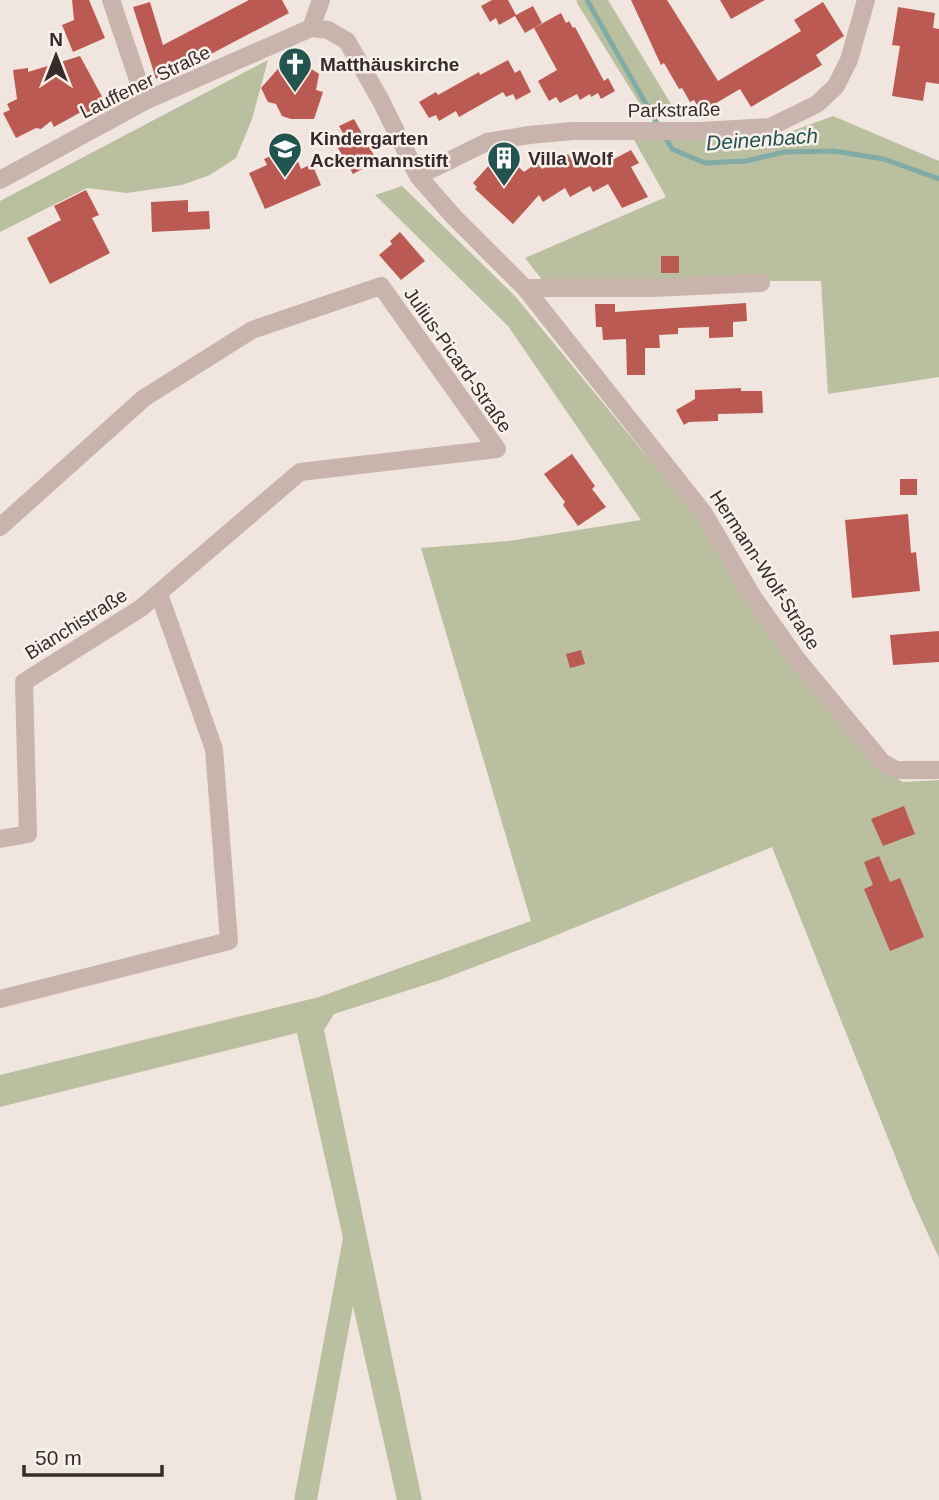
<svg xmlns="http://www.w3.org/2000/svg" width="939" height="1500" viewBox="0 0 939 1500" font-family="Helvetica,sans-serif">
  <rect width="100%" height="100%" fill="#f1e6df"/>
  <path fill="#babfa0" d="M577,0h31l69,114h-31l-69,-111z
    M268,60l-16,59 -16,39 -26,17 -28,10 -55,8 -40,-5 -87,44v-31z
    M833,116l106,45v216l-111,17 -7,-113h-278l-18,-23 141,-61 -33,-59 143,-1z
    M402,186l113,110 130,158 53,60 179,254 26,14 36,-2v478l-26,-57 -141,-354 -235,96 -97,37 -106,34 -10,16 98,470h-25l-44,-194 -36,194h-23l49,-262 -46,-205 -297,74v-32l319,-78 212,-76 -110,-373 88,-7 132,-21 -133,-194 -133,-131z"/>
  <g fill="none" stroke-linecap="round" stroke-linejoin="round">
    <path stroke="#81aba6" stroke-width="5" d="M587,0l72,127
      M664,135l8,14 33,14 41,-2 38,-9 50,-1 50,8 55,20"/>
  </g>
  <path fill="#bb5a53" d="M72,0h17l16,38 -32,14 -11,-27 12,-5z
    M249,0h33l7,13 -114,60 -19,6 -23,-72 17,-5 13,43z
    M492,0h16l8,15 17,-9 9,17 -17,10 -10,-17 -16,9 -3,-7 -6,4 -9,-16z
    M631,0h36l51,81 83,-50 -7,-11 29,-18 21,34 -28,19 6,10 -71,42 -11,-18 -39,23 -7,-12 -4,2 -8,-14 -3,1 -15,-26 -3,2z
    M720,0h45l-34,19z
    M898,7l37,6 -2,15 6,1v55l-13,-2 -3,19 -31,-5 8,-50 -8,-1z
    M561,13l5,10 3,-2 4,7 2,-1 29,54 4,-3 7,13 -14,8 -3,-6 -7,4 -1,-3 -10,6 -3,-6 -17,9 -4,-6 -7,4 -11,-20 19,-11 -23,-42z
    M80,56l26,48 -24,11 -1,-3 -27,15 -3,-6 -10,8 -5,-1 -20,10 -13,-25 7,-3 -3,-6 10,-5 -4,-29 15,-2v4z
    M508,60l7,13 5,-3 11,22 -15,8 -3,-6 -7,3 -3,-5 -44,25 -3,-6 -17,10 -3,-6 -7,3 -10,-16 17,-10 2,3 41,-23 1,3z
    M284,62h12l11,4 12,8 -3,16 7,2 -9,27h-23l-9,-3 -6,-12 -8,-2 -7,-14z
    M354,119l23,42 -24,13 -18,-31 10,-6 -6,-11z
    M292,147l9,22 11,-5 9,21 -56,24 -16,-36 18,-8 -3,-6z
    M631,150l8,13 -8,4 17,30 -26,11 -14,-24 -15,8 -3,-6 -20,11 -5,-9 -22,14 -4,-7 -26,29 -38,-35 2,-2 -4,-4 29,-32 22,21 14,-10 4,7 26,-15 6,10 19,-11 8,13z
    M86,190l13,25 -7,3 18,35 -60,31 -23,-46 34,-18 -7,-14z
    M188,200v12l21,-1 1,18 -58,3 -1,-30z
    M400,232l25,29 -24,19 -22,-25 13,-11 -2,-3z
    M661,256h18v17h-18z
    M746,303l1,18 -14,1v15l-24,1v-11l-31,1v6l-19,1 1,13h-15v27h-18l-1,-36 -23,1 -1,-13h-6l-1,-23h20v8z
    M741,388v3h21l1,22 -45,1v7l-29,1 -5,3 -8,-15 19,-11v-9z
    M572,454l23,32 -3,3 14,18 -28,19 -15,-21 2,-3 -21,-28z
    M900,479h17v16h-17z
    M908,514l3,39 5,-1 4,39 -68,7 -7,-78z
    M939,631v31l-46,3 -3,-30z
    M581,650l4,14 -15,4 -4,-14z
    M904,806l11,28 -32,12 -12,-27z
    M879,856l11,26 10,-4 24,59 -34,14 -26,-62 9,-4 -9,-23z"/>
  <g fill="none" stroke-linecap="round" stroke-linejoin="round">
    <path stroke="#c8b4ac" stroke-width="18" d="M111,0l34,101
      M311,28l17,2 19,11 34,60 37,75 36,41 71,71 178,224 50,85 43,61 86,104 14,8h43
      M311,28l10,-28
      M418,176l69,-34 42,-7 44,-4h128l69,-4 47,-23 19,-18 13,-26 17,-60
      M0,180l145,-79 166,-73
      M525,288h128l108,-5
      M0,527l144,-129 108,-68 129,-44 116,163 -197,23 -159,136 -117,74 4,152 -28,5
      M0,999l229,-58 -15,-192 -55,-155"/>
  </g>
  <defs>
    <g id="church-pin" transform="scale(1.75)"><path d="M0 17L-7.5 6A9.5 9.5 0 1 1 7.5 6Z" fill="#235550" stroke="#f9f0eb"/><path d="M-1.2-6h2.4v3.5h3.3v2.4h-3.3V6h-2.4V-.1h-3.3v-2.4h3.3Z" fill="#fff"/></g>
    <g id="school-pin" transform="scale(1.75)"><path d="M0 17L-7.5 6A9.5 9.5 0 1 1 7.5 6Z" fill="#235550" stroke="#f9f0eb"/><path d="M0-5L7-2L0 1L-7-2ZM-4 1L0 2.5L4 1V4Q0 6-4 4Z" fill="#fff"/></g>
    <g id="building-pin" transform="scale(1.75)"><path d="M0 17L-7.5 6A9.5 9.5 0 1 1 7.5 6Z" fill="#235550" stroke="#f9f0eb"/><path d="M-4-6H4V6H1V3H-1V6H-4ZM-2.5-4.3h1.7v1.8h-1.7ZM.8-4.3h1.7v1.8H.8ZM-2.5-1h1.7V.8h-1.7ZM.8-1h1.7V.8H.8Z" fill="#fff"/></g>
  </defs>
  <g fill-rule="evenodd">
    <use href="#church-pin" x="295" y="64"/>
    <use href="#school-pin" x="285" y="149"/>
    <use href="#building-pin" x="504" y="158"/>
  </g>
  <g text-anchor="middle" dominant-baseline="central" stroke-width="5" stroke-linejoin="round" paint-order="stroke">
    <g font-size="19" font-weight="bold" fill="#372c2a" stroke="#f9f0eb" text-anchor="start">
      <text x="320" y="64">Matthäuskirche</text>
      <text x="310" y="138">Kindergarten<tspan x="310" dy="22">Ackermannstift</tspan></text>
      <text x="528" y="158">Villa Wolf</text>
    </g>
    <g font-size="19" fill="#372c2a" stroke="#f9f0eb">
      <text transform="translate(145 82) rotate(-26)">Lauffener Straße</text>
      <text transform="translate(674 110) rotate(-1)">Parkstraße</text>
      <text transform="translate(458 360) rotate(55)">Julius-Picard-Straße</text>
      <text transform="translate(765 570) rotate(57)">Hermann-Wolf-Straße</text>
      <text transform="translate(76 624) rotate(-32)">Bianchistraße</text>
    </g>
    <g font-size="21" font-style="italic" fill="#235550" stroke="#f9f0eb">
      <text transform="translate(762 139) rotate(-4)">Deinenbach</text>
    </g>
  </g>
  <g transform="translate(56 56)" stroke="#f9f0eb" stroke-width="5" paint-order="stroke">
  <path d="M0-5L12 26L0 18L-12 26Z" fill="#372c2a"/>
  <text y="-10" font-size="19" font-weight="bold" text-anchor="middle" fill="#372c2a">N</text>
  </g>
  <path d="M24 1465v10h138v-10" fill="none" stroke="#372c2a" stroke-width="3.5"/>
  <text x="35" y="1465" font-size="21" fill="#372c2a" stroke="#f9f0eb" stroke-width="5" paint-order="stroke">50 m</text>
</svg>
